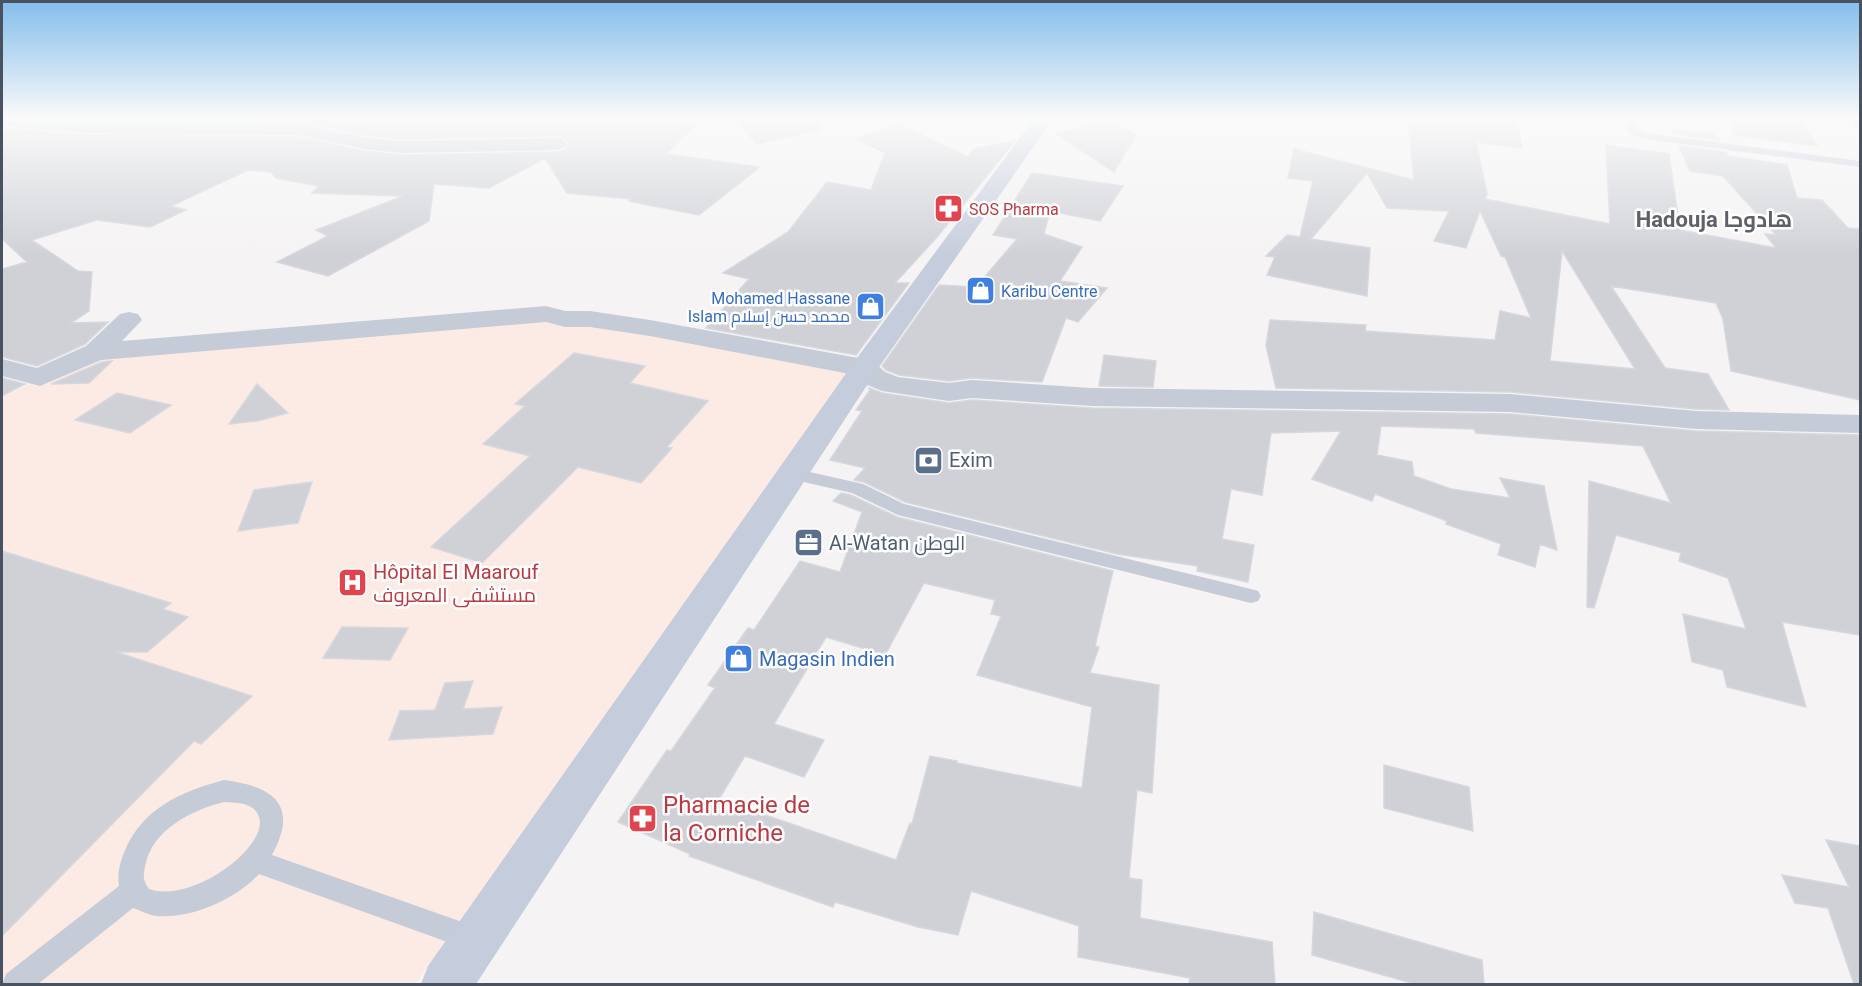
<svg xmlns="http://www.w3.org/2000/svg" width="1862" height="986" font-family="Roboto,Cairo,sans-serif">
  <rect width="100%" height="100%" fill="#f5f3f3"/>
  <path fill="#fcebe5" d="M530,319l69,7 255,41 -281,401 -158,216h-413v-587l89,-42z"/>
  <path fill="#cfd1d7" stroke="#d7d7de" stroke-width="1.5" fill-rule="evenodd" d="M192,119h271l-3,3h55l35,3 4,-6h148l-36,35 94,13 -61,48 -70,-14 3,-2 -65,-6 -22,-35 -56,30 -55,-4 -5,37 -101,55 -51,-14 51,-26 -12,-6 87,-34 -91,-3 7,-7 -43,-8 -5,-6 -23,-2 -77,36 15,4 -36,17 -53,-7 -65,20 46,31 14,1 -3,39 -18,12 37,-1 -23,22 -48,22 -35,-9v-88l25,-7 -25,-23v-111l85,7 212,2 65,14 36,4 157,-3 8,-2 4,-6 -4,-6 -8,-2 -157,3 -36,-4 -65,-14z
    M734,119h86l1,11 -64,14z
    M1408,119h91l18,3 5,26 -46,-6 11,52 -2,5 125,25 -4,-79 63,9 11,76 96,18 -11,-14 11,1 -53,-59 -33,-5 -11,-25 47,6 2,4 59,9 10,33 25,2 26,28 12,1v171l-129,-29 -8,-52 -7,-16 -105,-17 54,82 43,6 21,36 -33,-1 -185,-17 -235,-4 -10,-42 4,-26 96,5 -1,6 130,9 5,-29 31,7 -26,-61 -4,-1 -21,-45 -14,37 -32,-7 15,-30 -62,-3 -20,-35 -56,66 59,9 -3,48 -100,-21 8,-18 -9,-1 21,-21 13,2 13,-56 -25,-3 6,-29 120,31zM1562,251l73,118 -85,-8z
    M1734,119h66l18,27 -85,-11z
    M1112,121l24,14 -22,37 -59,-39z
    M899,124l69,33 6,-8 41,-8 -77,95 -43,47h14l-53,72 -150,-27 43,-49 -26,-6 65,-41 39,-50 44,8 14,-37 -29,-15z
    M1671,129l45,5 3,6 -46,-6z
    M1032,173l91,13 -23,35 -50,-10 -6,23 38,13 -22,34 47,7 -29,34 -12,-4 -24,64 -70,-4 -23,3 -50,-6 -13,-5 -4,-4 57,-81 37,2 41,-48 -24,-4z
    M574,353l71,13 -15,17 78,18 -41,46 5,1 -31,35 -63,-16 -96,96 -51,-16 99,-91 -47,-12 42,-38 -10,-2z
    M1104,355l52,6 -3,26 -54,-1z
    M112,361l-23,22 -38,1 51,-22z
    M2,378l23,6 -23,12z
    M257,384l31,29 -31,8 -28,3z
    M869,388l13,5 67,10 23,-3 119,8 420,6 185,17 164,4v200l-78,-13 24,85 -79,-20 -4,-17 -31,-8 -9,-48 63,15 -18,-51 -49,-17 2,-8 -65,-18 -22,73 -7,-1 2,-126 82,22 -28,-57 -167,-13 -2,-4 -93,-3 -4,29 35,7 2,14 37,13 59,9 -10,-20 44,8 13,64 -17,-6 -5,23 -37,-12 3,-11 -55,-20 1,-3 -72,-27 -3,7 -60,-22 29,-48 -70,2 -9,62 -31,-6 -9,50 32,6 -6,37 -51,-11 1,-5 -81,-12 -212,-52 -41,-20 -10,-2 11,-12 -35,-8 32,-49 -6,-1 14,-20z
    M117,393l54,12 -41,28 -55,-13z
    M312,482l-14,41 -60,8 16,-41z
    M841,493l10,2 46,22 216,54 -18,75 4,1 -9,26 69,12 -7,108 -15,-3 -8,88 13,2 -2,38 132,24 3,42h-86l1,-6 -112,-21 1,-31 -108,-35 -13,44 -40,-8 -83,-25 -2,5 -144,-51 1,-2 -72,-32 49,-72 4,1 44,-63 -7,-3 40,-57 6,2 46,-69 40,11 22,-60 -29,-11zM924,583l71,17 -4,14 10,2 -24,59 115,32 -10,81 -125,-25v-2l-27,-5 -18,68 -2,-1 -14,37 -177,-61 26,-43 59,21 20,-37 -50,-16 52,-87 59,18z
    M2,551l169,52 -8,6 25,8 -41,35h-31l136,44 -51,48 -7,-3 -192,195z
    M342,627l66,1 -18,32 -67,-2z
    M473,681l-10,28 39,-2 -9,27 -104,6 11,-29 35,-1 10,-27z
    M1384,765l85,22 4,44 -89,-23z
    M1826,840l34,6v138h-6l-26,-76 -33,-5 -13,-28 67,12z
    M1314,912l168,48 2,24h-69l-103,-29z"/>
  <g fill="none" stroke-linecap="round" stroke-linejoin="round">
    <path fill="#c6ccd7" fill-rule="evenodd" d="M1626,119h10l1,10 9,4 214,28v6l-216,-28 -16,-6z
      M792,468l71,16 41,20 347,85 7,2 3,5 -3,5 -7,2 -353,-88 -46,-22 -66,-15 -3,-4 3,-4z
      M224,780c48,6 76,24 48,75l213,75 4,9 -4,9 -10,4 -216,-78c-24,26 -67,45 -103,42 -8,-1 -16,-6 -23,-8l-95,76h-36l4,-10 113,-88c-2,-13 1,-23 6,-36 18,-42 57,-59 99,-70zM224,802c9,1 19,0 27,5 38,25 -55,99 -102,82 -6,-8 -6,-13 -4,-22 6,-37 47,-57 79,-65z"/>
    <path fill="#c6ccd7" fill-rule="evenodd" d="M2,119l297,4 65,14 36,4 157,-3 7,2 3,4 -3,4 -7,2 -157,3 -36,-4 -65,-14 -212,-2 -85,-7z
      M546,306l19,5h25l60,9 214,39 10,3 11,10 13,5 51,6 23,-3 119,8 420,6 185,17 164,4v18l-164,-4 -185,-17 -420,-6 -119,-8 -23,3 -67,-10 -17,-7 -10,-9 -205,-39 -60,-9h-25l-19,-5 -445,38 -61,26 -38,-10v-17l35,9 49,-22 34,-32 9,-2 9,2 4,6 -20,21z"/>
    <path fill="#c5ccdb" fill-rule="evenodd" d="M1034,119h19l-176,251 -401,614h-55l7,-18 426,-604z"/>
    <path fill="#b2bcd1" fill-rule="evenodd" d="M1849,119h11v11l-7,-2z"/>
  </g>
  <linearGradient id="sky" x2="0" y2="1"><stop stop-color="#84bdeb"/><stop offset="0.46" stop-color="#fafafa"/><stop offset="1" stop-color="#fafafa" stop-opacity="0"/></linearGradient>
  <rect width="1862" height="257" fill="url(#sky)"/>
  <defs>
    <symbol id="pharmacy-square" viewBox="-11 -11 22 22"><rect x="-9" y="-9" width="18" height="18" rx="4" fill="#e0444e" stroke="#fff"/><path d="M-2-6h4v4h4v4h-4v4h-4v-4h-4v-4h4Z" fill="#fff"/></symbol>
    <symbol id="shop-square" viewBox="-11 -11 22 22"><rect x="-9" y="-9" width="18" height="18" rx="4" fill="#3f7fe0" stroke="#fff"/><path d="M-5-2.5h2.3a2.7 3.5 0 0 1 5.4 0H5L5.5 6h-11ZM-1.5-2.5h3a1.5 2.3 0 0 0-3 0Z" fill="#fff"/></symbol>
    <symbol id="bank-square" viewBox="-11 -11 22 22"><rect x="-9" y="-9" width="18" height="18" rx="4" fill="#5c6f8a" stroke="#fff"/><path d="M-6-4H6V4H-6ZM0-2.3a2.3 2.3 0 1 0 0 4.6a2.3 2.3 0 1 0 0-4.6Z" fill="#fff"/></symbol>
    <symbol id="office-square" viewBox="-11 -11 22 22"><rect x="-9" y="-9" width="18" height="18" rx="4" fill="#5c6f8a" stroke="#fff"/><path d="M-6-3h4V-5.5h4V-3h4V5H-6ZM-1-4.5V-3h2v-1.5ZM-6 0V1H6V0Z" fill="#fff"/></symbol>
    <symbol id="hospital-square" viewBox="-11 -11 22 22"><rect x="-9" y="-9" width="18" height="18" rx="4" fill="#e0444e" stroke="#fff"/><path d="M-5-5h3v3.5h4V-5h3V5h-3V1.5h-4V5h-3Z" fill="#fff"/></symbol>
  </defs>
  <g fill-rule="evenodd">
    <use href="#pharmacy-square" x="932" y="192" width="33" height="33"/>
    <use href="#shop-square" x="964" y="274" width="33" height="33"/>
    <use href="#shop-square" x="854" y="290" width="33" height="33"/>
    <use href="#bank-square" x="912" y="444" width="33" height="33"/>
    <use href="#office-square" x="792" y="526" width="33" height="33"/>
    <use href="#hospital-square" x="336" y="566" width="33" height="33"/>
    <use href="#shop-square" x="722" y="642" width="33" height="33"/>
    <use href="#pharmacy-square" x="626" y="802" width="33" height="33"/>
  </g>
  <g text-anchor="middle" stroke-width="5" stroke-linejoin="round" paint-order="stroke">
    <g font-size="16" fill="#be3a42" stroke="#fff" text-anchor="start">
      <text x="969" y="215">SOS Pharma</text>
    </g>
    <g font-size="16" fill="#366cbe" stroke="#fff" text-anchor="start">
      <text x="1001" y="297">Karibu Centre</text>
      <text x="850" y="304" text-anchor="end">Mohamed Hassane<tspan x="850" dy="18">Islam محمد حسن إسلام</tspan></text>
    </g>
    <g font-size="20" fill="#4e5e75" stroke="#fff" text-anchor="start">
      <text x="949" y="467">Exim</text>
      <text x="829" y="550">Al-Watan الوطن</text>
    </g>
    <g font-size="20" fill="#be3a42" stroke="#fff" text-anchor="start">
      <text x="373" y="579">Hôpital El Maarouf<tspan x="373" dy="23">مستشفى المعروف</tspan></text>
    </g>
    <g font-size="20" fill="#366cbe" stroke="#fff" text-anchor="start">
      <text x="759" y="666">Magasin Indien</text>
    </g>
    <g font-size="22" font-weight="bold" fill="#5f6168" stroke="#fff">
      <text x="1714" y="227">Hadouja هادوجا</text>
    </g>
    <g font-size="24" fill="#be3a42" stroke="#fff" text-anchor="start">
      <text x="663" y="813">Pharmacie de<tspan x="663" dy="28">la Corniche</tspan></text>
    </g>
  </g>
  <rect width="1862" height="986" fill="none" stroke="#495261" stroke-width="6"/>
</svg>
